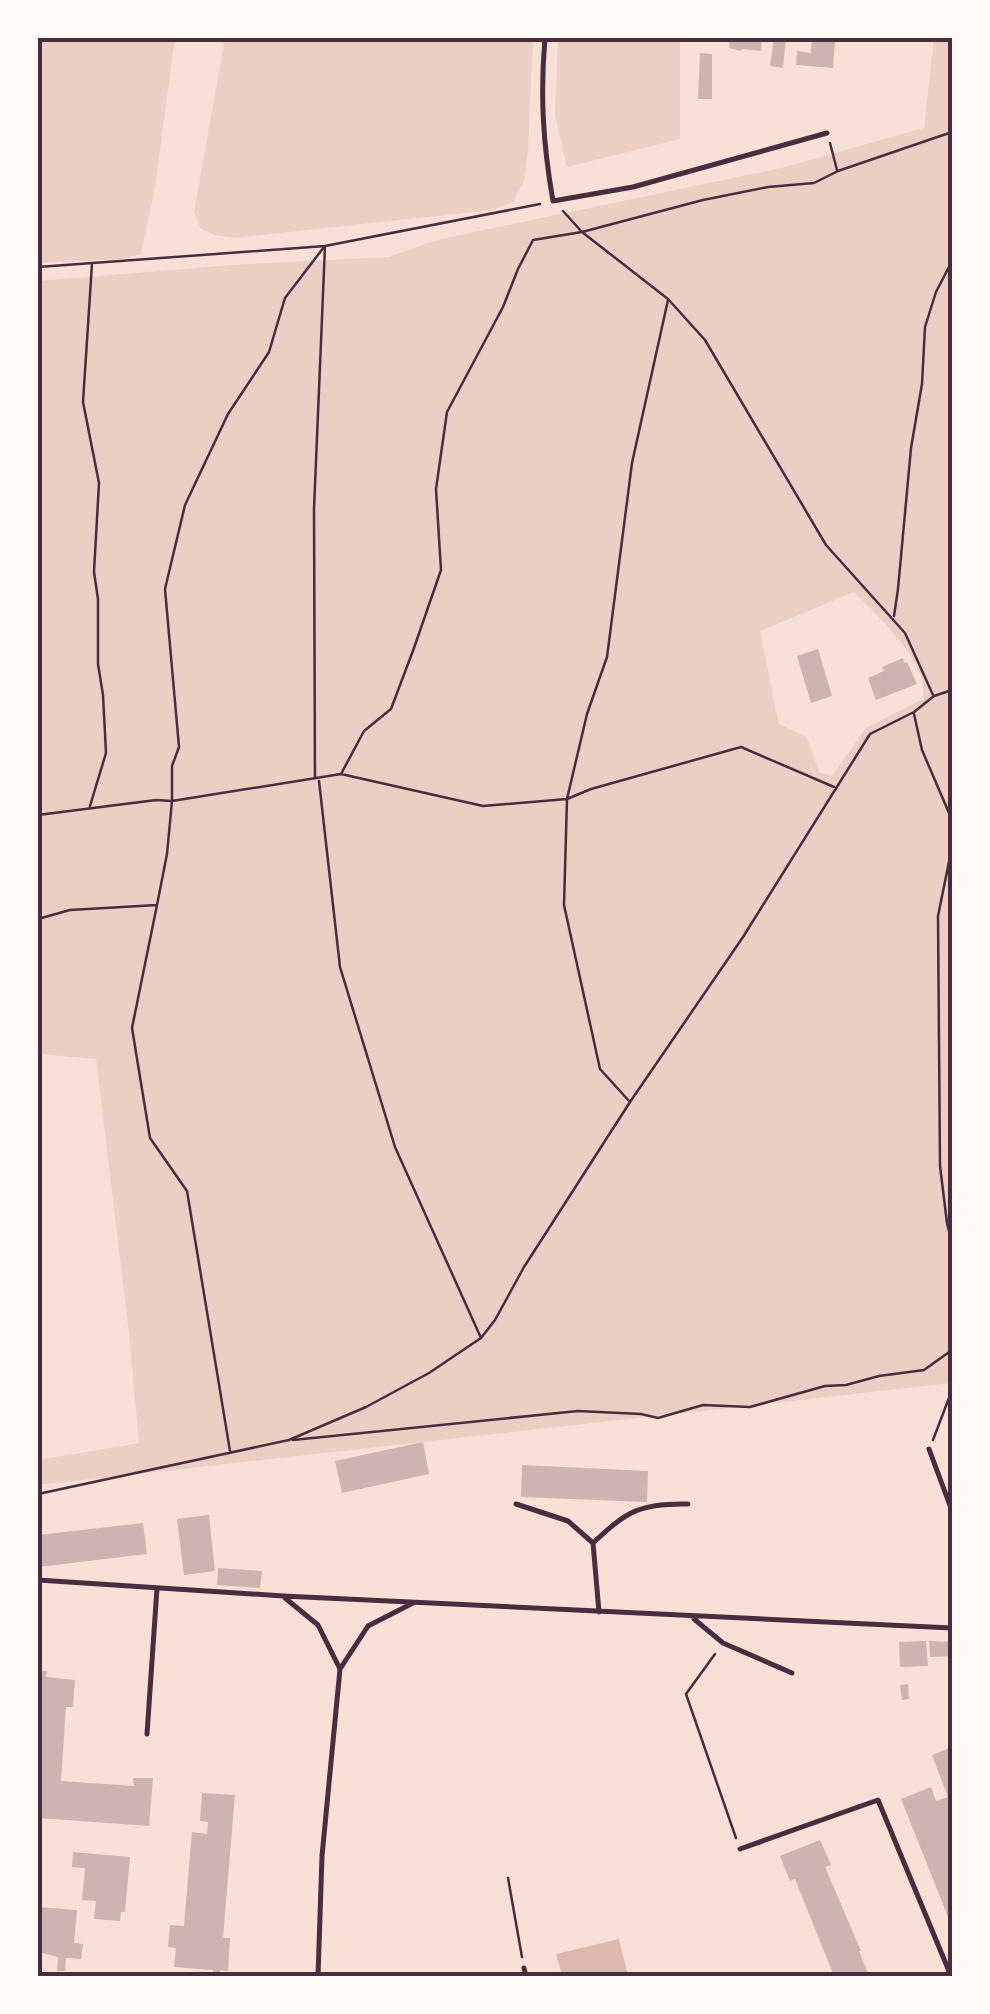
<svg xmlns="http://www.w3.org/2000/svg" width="990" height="2014" font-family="Arial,sans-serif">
  <rect width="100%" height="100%" fill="#f7e1d7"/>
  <path fill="#ebcfc5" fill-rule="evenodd" d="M38,38h137l-20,149 -14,67 -19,5 -84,4z
    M225,38h308l-5,113 -4,30 -11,21 -21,8 -258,28 -19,-3 -14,-6 -7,-17z
    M558,38h122v101l-113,28 -12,-52z
    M934,38h18v1345l-914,102v-25l101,-17 -11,-118 -32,-266 -58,-5v-773l193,-16 158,-8 42,-15 29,-7 321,-67 143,-40zM854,592c24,25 75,69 69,107l-57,29 -34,48 -13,-4 -12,-35 -28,-13 -19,-93z"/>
  <path fill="#dcb8b0" d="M619,1939l9,37h-66l-6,-22z"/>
  <path fill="#ccb4b1" d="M730,38h32l-1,13 -19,-2 -1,2 -12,-3z
    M774,38h12l-3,30 -13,-2z
    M816,38h11v4h8l-2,26 -37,-3 1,-14 14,2 1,-13 4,1z
    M700,53l12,1v45h-14z
    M818,649l14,47 -21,7 -14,-47z
    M903,658l1,5 3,-1 10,22 -41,16 -8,-22 16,-7 -2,-4z
    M423,1442l6,32 -87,19 -7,-32z
    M522,1465l126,6 -1,31 -126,-5z
    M209,1515l6,56 -31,4 -7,-56z
    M143,1523l4,31 -109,13v-32z
    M218,1568l44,3 -2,17 -43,-3z
    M926,1641l2,25 -28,1 -1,-25z
    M929,1641l23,1v14l-22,1z
    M38,1670l9,1 -1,6 29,3 -2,27h-7l-5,74 73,5 -1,-8h20l-4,48 -111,-8z
    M908,1684l1,15 -7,1 -2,-15z
    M952,1747v180l-51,-128 30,-12 5,14 12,-4 -16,-42z
    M202,1793l33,2 -12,143h7l-2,33 -8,-1v6l-7,-1v-5l-39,-3 2,-19 -8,-1 2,-22 14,1 8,-94 15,2 1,-12 -8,-1z
    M820,1840l11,25 -6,2 36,84h-2l10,25h-35l-39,-97 -5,2 -10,-25z
    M73,1852l57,5 -5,55h-4l-1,9 -26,-2 2,-18 -14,-1 3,-32 -13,-1z
    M38,1907l39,3 -3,33 9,1 -2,15 -15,-1 -1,13h-8l1,-14 -20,-5z"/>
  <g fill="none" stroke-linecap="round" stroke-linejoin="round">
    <path stroke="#4a2c40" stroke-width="2.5" d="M830,143l7,27
      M563,211l19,21 86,67 37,41 121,205 79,88 28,62
      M38,267l287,-21 215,-42
      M894,616l4,-27 13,-141 11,-64 3,-57 11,-35 16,-31
      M914,714l8,36 30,70
      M341,774l23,-43 27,-22 23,-61 27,-78 -5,-81 11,-77 56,-105 15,-38 15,-29 49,-8 121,-32 65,-13 46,-4 24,-12 114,-39
      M315,777l-1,-268 11,-263
      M319,781l21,186 55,180 86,191
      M90,806l16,-53 -3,-58 -5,-31v-65l-4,-27 5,-89 -16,-81 9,-138
      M38,815l118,-15 16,1v-35l7,-19 -14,-158 20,-84 43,-91 41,-62 16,-54 39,-51
      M952,847l-14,69 2,250 7,57 5,21
      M157,905l10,-51 5,-53 169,-27 142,32 84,-7 20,-85 20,-57 25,-194 36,-163
      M38,919l32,-9 87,-5 -25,123 18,110 37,53 43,260
      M630,1102l-30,-33 -36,-164 3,-106 24,-10 150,-42 93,40
      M293,1440l285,-29 63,3 17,4 45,-13 47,2 75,-21 21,-1 33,-9 45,-6 28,-20
      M933,1440l19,-50
      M38,1494l251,-54 77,-33 63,-34 52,-35 14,-18 29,-53 106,-165 113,-165 127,-203 44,-22 20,-16 18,-6
      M715,1654l-29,40 50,144
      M508,1878l14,79"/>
    <path stroke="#4a2c40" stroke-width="5" d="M545,38c-5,57 -2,106 8,163l80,-14 194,-54
      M929,1449l23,62
      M516,1504l52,17 25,22
      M38,1580l245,16 669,32
      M285,1598l33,27 22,44 -18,187 -4,120
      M599,1612l-6,-69c34,-32 47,-40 95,-39
      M694,1619l29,24 69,30
      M340,1669l28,-43 45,-23
      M147,1734l10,-146
      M740,1849l138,-49 73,176
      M524,1968l2,8"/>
  </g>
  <rect width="990" height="2014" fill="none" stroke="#fffaf5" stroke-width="80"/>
  <rect x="40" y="40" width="910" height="1934" fill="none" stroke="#4a2c40" stroke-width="4"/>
</svg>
